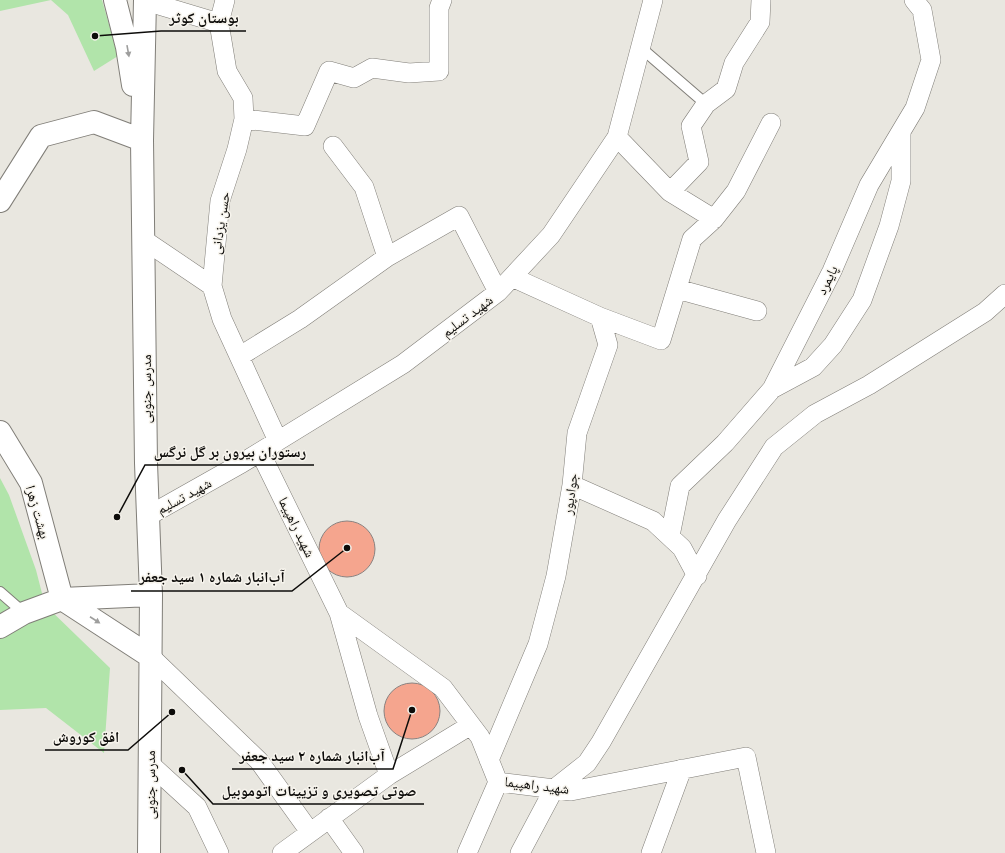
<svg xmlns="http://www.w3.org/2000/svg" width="1005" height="853" font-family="Raleway,'Noto Naskh Arabic',sans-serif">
  <rect width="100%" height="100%" fill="#e9e7e0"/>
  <path fill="#b1e4aa" d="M0,0h102l16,56 -24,15 -26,-56 -17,-15 -51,11z
    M0,478l9,17 27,75 9,35 65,63 -6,85 -58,-45 -46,2z"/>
  <path fill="#f5a58e" stroke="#8a8280" d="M319 549a28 28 0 1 1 56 0a28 28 0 1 1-56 0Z
    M384 711a28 28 0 1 1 56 0a28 28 0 1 1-56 0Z"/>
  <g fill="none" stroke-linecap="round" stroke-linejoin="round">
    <defs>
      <path id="lane" d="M640,47l66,57
        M0,592l24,21"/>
      <path id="street" d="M225,0l-6,23 8,48 16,27 1,21 -7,30 -17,52 -8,85 10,33 56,122
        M145,1l74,22
        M244,119l61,7 24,-55 25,7 18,-10 37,5 30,-2v-63l3,-8
        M617,137l53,55 44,27
        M333,146l31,41 23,70
        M670,192l29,-30 -8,-36 15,-22 20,-15 8,-26 26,-41 1,-22
        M144,240l68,46
        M677,289l80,22
        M600,317l61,23 31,-101 22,-20 22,-28 35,-68
        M240,356l60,-37 87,-62 72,-41 39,76
        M772,389l41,-22 20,-22 29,-45 27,-74 12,-45v-49
        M260,452l79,161 104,75 37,49 18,45 73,9 175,-34 20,96
        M572,485l81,36 29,27 15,28
        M148,516l94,-53 161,-99 95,-72 53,-57 66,-98 36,-137
        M670,536l10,-50 45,-43 47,-54 60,-118 37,-86 46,-77 16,-48 -9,-50 -8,-10
        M339,613l29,103 21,59
        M151,657l108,104 51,71
        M489,760l49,-116 18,-68 16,-91 5,-52 31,-88 -8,-28 -88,-40
        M150,764l47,43 22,46
        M329,818l25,35
        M282,853l107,-78 82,-50
        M467,853l31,-71
        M520,853l34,-64 33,-26 14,-21 126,-222 47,-73 41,-33 54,-29 116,-73 20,-18
        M651,853l31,-84"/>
      <path id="secondary" d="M115,0l12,47 6,38
        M145,0l-3,140 4,323 5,132 -2,258
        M0,201l41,-65 53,-14 48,18
        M0,432l31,51 31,116 89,58
        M0,627l24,-14 38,-14 89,-4"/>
    </defs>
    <use href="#lane" stroke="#807e78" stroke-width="12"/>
    <use href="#street" stroke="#807e78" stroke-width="20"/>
    <use href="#secondary" stroke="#807e78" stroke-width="24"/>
    <use href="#lane" stroke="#fff" stroke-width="10"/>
    <use href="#street" stroke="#fff" stroke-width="19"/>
    <use href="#secondary" stroke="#fff" stroke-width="22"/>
  </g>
  <defs><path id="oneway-solid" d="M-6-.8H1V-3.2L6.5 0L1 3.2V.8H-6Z"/></defs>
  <g fill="#9e9e9d">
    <use href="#oneway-solid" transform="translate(128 51) rotate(80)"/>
    <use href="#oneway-solid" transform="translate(95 620) rotate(33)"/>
  </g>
  <g text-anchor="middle" stroke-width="3" stroke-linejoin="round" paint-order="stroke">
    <g font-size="14" fill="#0d0c0a" stroke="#f7f4ed">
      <text transform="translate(220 223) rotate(-81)" y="5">حسن یزدانی</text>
      <text transform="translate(827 280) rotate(-64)" y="5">پایمرد</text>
      <text transform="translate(467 316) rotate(-37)" y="5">شهید تسلیم</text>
      <text transform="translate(146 389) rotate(-90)" y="5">مدرس جنوبی</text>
      <text transform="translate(570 494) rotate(-82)" y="5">جوادپور</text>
      <text transform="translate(184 496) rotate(-29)" y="5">شهید تسلیم</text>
      <text transform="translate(38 512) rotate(74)" y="5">بهشت زهرا</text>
      <text transform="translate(297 527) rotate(64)" y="5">شهید راهپیما</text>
      <text transform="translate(150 785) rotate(-90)" y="5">مدرس جنوبی</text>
      <text transform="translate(537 785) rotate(7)" y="5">شهید راهپیما</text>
    </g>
  </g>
  <path fill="none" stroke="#0d0c0a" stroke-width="1.5" d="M95 36L161 31H246M117 517L145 465H314M347 548L292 591H131M172 712L128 750H45M412 710L393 769H232M182 770L213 804H424"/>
  <g fill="#0d0c0a" stroke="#f7f4ed" stroke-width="1.5">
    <circle cx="95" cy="36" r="4"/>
    <circle cx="117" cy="517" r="4"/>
    <circle cx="347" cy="548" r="4"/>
    <circle cx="172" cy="712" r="4"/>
    <circle cx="412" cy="710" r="4"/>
    <circle cx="182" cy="770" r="4"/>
  </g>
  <g font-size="15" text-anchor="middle" font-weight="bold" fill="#0d0c0a" stroke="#f7f4ed" stroke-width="3" stroke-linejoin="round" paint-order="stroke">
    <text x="204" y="23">بوستان کوثر</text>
    <text x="230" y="457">رستوران بیرون بر گل نرگس</text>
    <text x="212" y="582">آب‌انبار شماره ۱ سید جعفر</text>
    <text x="86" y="742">افق کوروش</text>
    <text x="312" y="761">آب‌انبار شماره ۲ سید جعفر</text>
    <text x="319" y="796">صوتی تصویری و تزیینات اتوموبیل</text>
  </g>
</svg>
